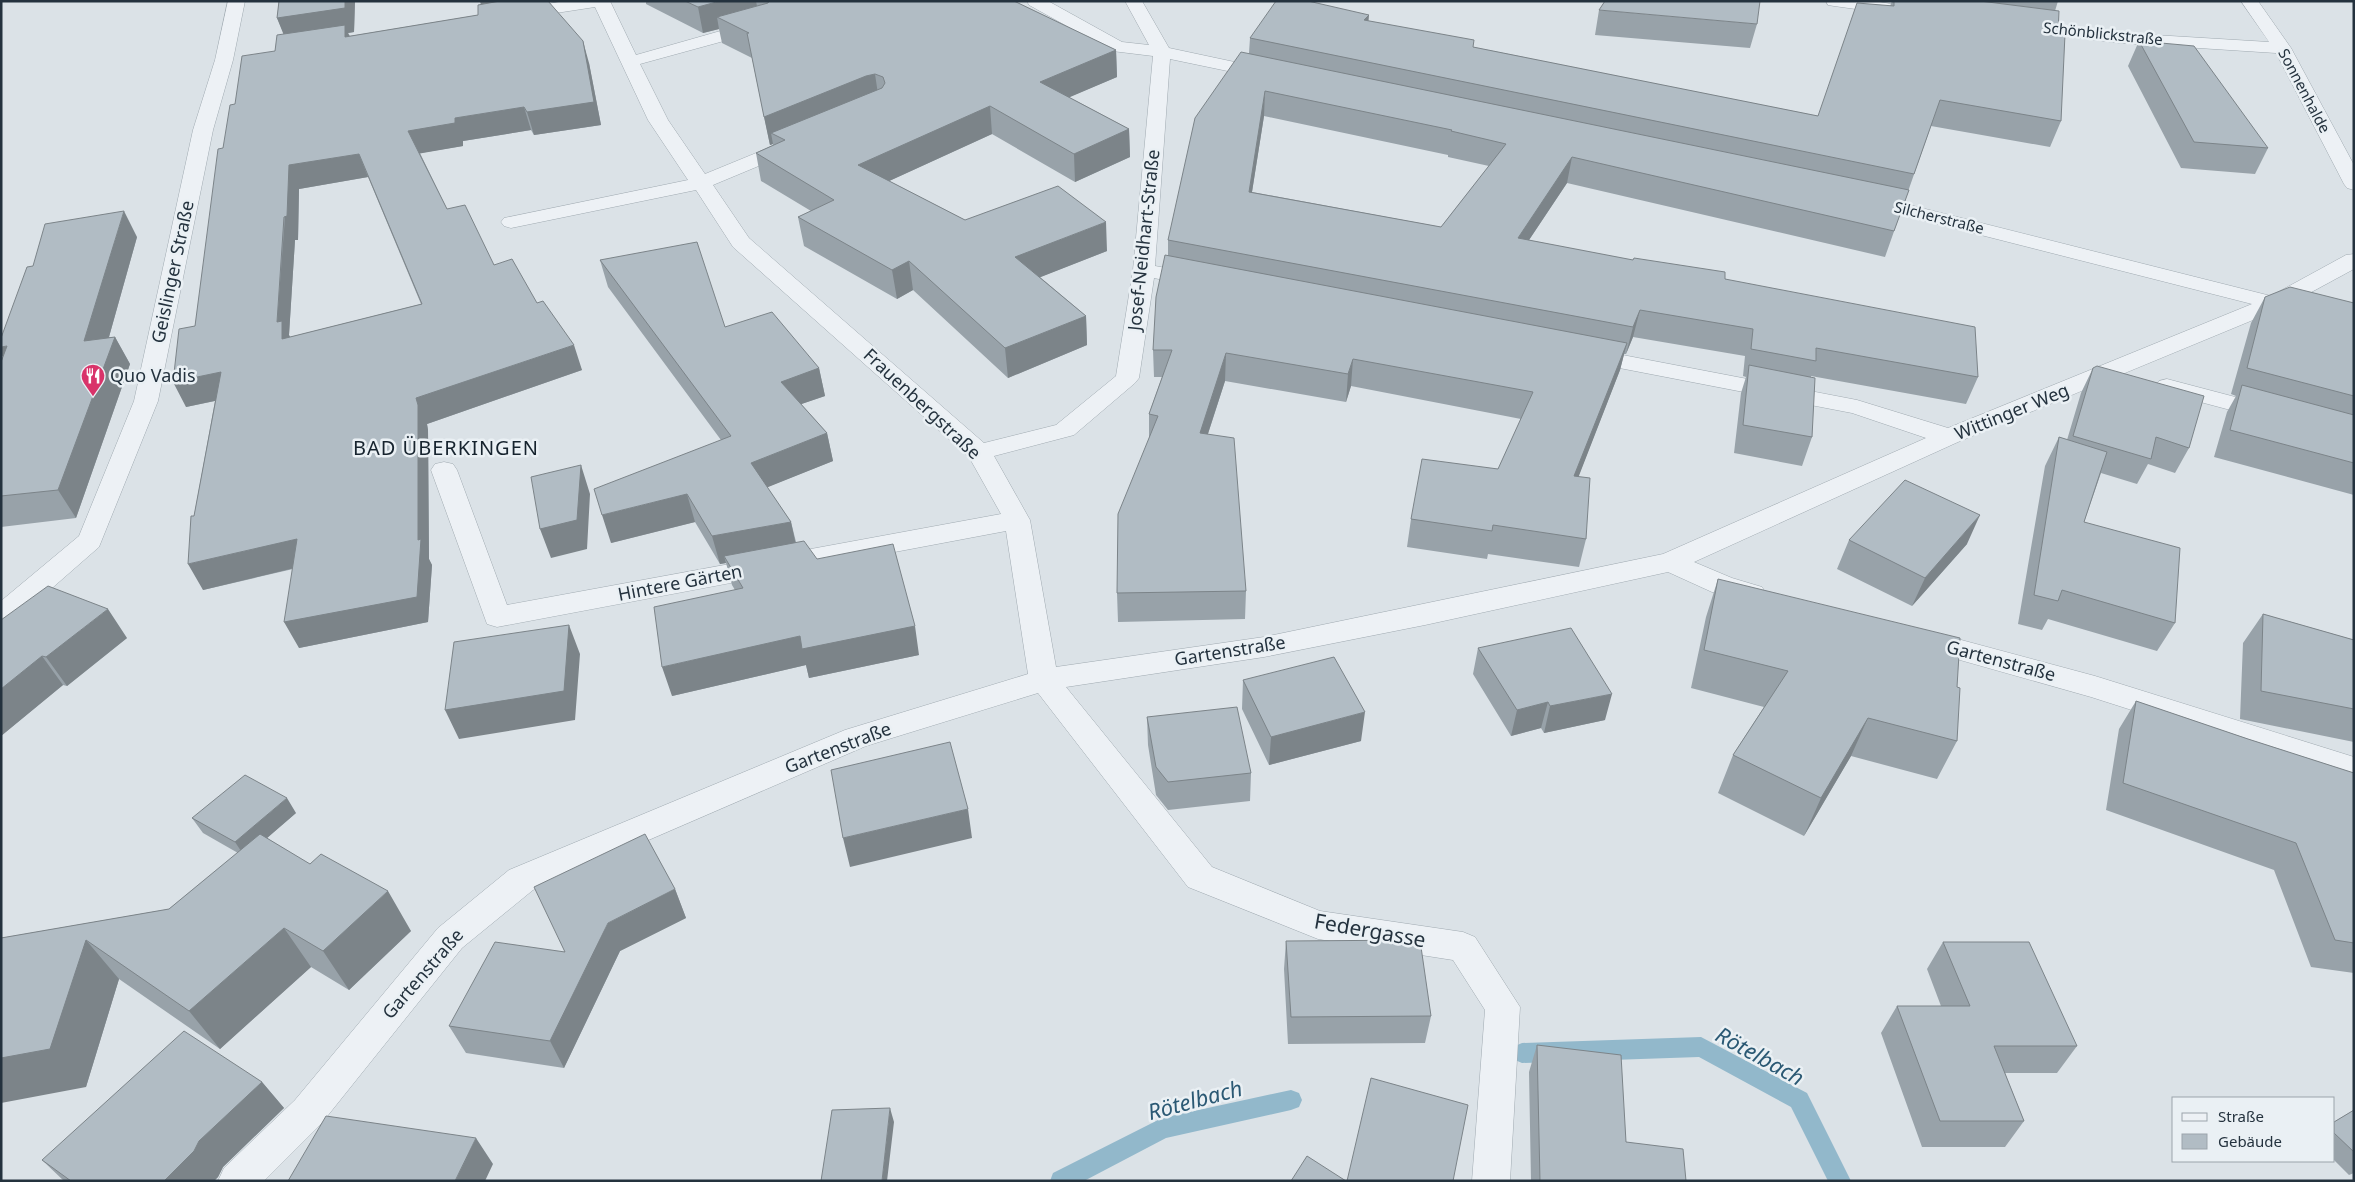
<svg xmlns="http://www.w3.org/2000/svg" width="2355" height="1182" font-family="'Noto Sans',sans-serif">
  <rect width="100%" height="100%" fill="#dbe2e7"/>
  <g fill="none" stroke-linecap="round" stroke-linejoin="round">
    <path fill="#92b8cb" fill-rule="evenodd" d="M1701,1037l106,56 44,88h-23l-37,-74 -92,-50 -177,6 -7,-3 -4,-7 4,-7 7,-3z
      M1291,1090l8,3 3,7 -3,7 -8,3 -125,28 -82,43h-34l3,-8 109,-55z"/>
    <defs>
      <path id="minor" d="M228,1h17l-12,59 -20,70 -55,271 -59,146 -88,77 -10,3v-26l78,-65 55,-135 59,-271 22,-70z
        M565,1h45l26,54 116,-33h12l3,4 -3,4 -124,34 28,56 37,54 78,-32 7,-2 7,2 3,4 -3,4 -84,35 36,53 235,205 72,-18 60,-49 17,-106 20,-214 -41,-5 -83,-46 -2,-4h21l74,41 27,3 -24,-44h17l27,47 103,22 3,4 -3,4 -6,1 -96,-20 -15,207 50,9 3,5 -3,5 -8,2 -43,-9 -15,100 -4,5 -61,52 -80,21 36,64 26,147 208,-30 399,-83 263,-116 -74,-25 -274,-53 -4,-5 4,-5 8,-2 271,52 91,28 304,-124 -393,-100 -3,-4 3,-4 7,-2 405,102 75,-41 8,-1v15l-72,39 -324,134 -264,120 38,16 30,9 4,7 -4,7 -10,3 -40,-12 -44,-20 -243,53 -161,32 -198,30 146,180 108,44 143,21 12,5 45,70 -10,174h-38l13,-171 -32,-50 -135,-21 -130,-52 -150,-194 -172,53 -333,144 -71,58 -141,176 -57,57h-46l6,-13 71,-68 143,-172 71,-58 336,-140 183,-56 -22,-143 -509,96 -10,-3 -56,-154 4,-6 9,-2 9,2 4,6 50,135 494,-91 -32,-57 -236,-210 -37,-57 -185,38 -7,-2 -3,-4 3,-4 184,-38 -40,-60 -53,-113 -78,12 -6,-1 -3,-4 3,-4z
        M1826,1h47l25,4 3,4 -3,4 -6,1 -58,-8 -6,-1z
        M2241,1h17l33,47 63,117v25l-7,-2 -3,-4 -68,-131 -155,-10 -99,-12 -6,-1 -3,-4 3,-4 6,-1 99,12 148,9z
        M2167,379l110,29 3,5 -3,5 -9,2 -109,-29 -4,-5 4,-5z
        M1924,630l171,46 259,81v24l-263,-84 -177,-50 -4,-7 4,-7z"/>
    </defs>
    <use href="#minor" stroke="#a0aab1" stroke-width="1"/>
    <use href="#minor" fill="#edf1f5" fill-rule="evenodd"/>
  </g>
  <path fill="#98a2a9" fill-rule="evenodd" d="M279,1h76l-1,31 -6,1 2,3 128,-21 3,-11 -1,-3 109,62 12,62 -67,10 -3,-5 -68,11v5l-43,7 27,56 47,56 43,38 45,67 -155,54 1,6 1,129 3,6 -4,57 -129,26 -6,-79 -90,21 -9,-74 21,-115 -29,6 9,-81 28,-178 12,-44 40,-53 9,-17 -7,-16zM368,177l53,127 -131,33 -1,-2 6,-95h3l1,-51z
    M646,1h368l102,49 1,27 -48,20 60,32 1,28 -55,25 -83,-48 -103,47 76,39 142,31 -67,26 46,39 1,29 -79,33 -95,-88 -16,9 -93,-53 -6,-29 13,-6 -50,-30 -5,-28 17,-8v-1l-3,1 -18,-87 -30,-15 -3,-14 -16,4 -57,-29z
    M1892,1h166l-3,10 3,22 3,88 -11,26 -119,-21 -46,131 -318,-74 -38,57 196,39 253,98 -12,27 -155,-28 1,61 -10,29 -68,-13 7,-60 5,-16 -3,-1 2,-20 -112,-19 -7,17h-2l-4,16 -42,107 8,62 -7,28 -91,-13 -1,5 -80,-12 4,-28 87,-50 23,-50 -170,-33 -5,16 -121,-21 -17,53 38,157 -1,28 -127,3 -1,-29 32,-155v-24l13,-37h-8l-1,-27 15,-94v-16l81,-187 1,-15 118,-17 105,26 345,69 72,-110zM1264,116l184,39v2l41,9 -48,61 -189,-35z
    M1599,10l158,14 -7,24 -155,-13z
    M2139,41l129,107 -13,26 -74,-6 -53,-102z
    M137,237l-28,100h6l15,27 -54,154 -75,9v-165l32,-96z
    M600,260l125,67 94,41 6,28 -24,8 26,29 6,28 -66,26 24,35 5,20 21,17 102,96 -110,23 -3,-13 -134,31 63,-106 -3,-5 -6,-22 -6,1 -25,-42 -84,21 110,-103 -113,-153z
    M2265,297l89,6v192l-140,-38 13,-45 9,-16 -5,-2 20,-71z
    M2093,368l96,80 -14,25 -27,-9 -11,20 -36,-11 -17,49 91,101 -18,28 -109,-32 -6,11 -24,-6 27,-158 14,-29 8,3 14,-47z
    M1849,540l118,4 -55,62 -75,-37z
    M1718,579l239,108v54l-20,38 -86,-23 -47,80 -86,-43 15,-38 31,-48 -73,-19 15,-71z
    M2263,614l91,26v102l-114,-23 3,-76z
    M1,620l126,18 -60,48 -4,-1 -62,51z
    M1478,648l127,72 -61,13 -3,-5 -30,8 -38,-62z
    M1243,680l118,61 -92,24 -27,-56z
    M2136,701l112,38 106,34v200l-43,-6 -37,-97 -168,-60 13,-81z
    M1147,717l104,56 -1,28 -82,9 -12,-15 -8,-50z
    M296,813l-29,25 144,93 -62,59 -38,-23 -91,82 -101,-70 -33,108 -85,-149 168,-29 69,-56 -35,-20 -11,-15z
    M675,889l11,29 -66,33 -56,117 -98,-15 -17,-27 116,-74z
    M1286,941l145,75 -6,27 -137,1 -4,-75z
    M1943,942l134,104 -20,27h-52l19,48 -19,26h-83l-41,-114 16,-27h44l-14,-37z
    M1537,1045l89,97 60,39h-155l-2,-109z
    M262,1082l22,26 -61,59 -5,10 -4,4h-150l-22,-21z
    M2354,1110v63l-5,2 -15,-15v-38z"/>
  <path fill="#7c8489" d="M345,1h10l-1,31 -6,1 6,14 -67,-4 -10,-25z
    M480,1h57l-54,11z
    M720,1h36l3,16h-42l2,12 -16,4 -5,-26z
    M1369,15l-2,24 -3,-19z
    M583,41l6,22 12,62 -67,10 -7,-23z
    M1116,50l1,27 -75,32 -2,-27z
    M875,74l4,27 -108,32 2,11 -3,1 -6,-28 102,-41z
    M1265,91l-1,25 -16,101 1,-25z
    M990,106l2,28 -129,59 -5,-28z
    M524,107l7,23 -68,11v5l-46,8 -9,-23 47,-13z
    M1129,129l1,28 -55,25 -1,-28z
    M359,154l9,23 -69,12 -1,51h-3l-6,95 5,10 -12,-6 -5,-17 12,-157z
    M1572,157l-5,26 -54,81 5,-26z
    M124,211l13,26 -37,132 -16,-28z
    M1106,222l1,29 -89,35 -3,-29z
    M909,261l4,29 -16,9 -5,-29z
    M1640,310l-7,27 -7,17 7,-27z
    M1086,316l1,29 -79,33 -3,-30z
    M115,337l15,27 -54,154 -18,-28z
    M1627,343l-7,27 -52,134 6,-28z
    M574,345l8,25 -155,54 1,6 1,129 3,6 -4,57 -129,26 -15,-26 134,-82 -2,-142z
    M7,346l8,29 -14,-21v-7z
    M1226,353l-1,28 -26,80 1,-28z
    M1353,359l-2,27 -5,16 2,-28z
    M819,368l6,28 -38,13 -6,-27z
    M221,372l12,25 -47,10 -13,-25z
    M827,433l6,28 -75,30 -7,-28z
    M581,465l9,29 -3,55 -36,9 -11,-29z
    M687,494l8,28 -84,21 -9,-28z
    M1980,515l-13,29 -55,62 13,-28z
    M791,522l6,28 -73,6 2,7 -6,1 -8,-28z
    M297,539l14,25 -108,26 -15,-26z
    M108,609l19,29 -60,48 -21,-29z
    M569,625l11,29 -5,66 -116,19 -14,-29z
    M915,626l4,29 -110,23 -3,-13 -134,31 -10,-29 138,-31z
    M42,656l21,29 -62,51v-47z
    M1612,694l-7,26 -61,13 6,-27z
    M1548,702l-7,26 -30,8 6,-26z
    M1365,712l-4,29 -92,24 2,-28z
    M1868,718l-17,38 -47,80 17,-38z
    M287,798l9,15 -51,44 -10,-15z
    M968,809l4,29 -122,29 -7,-29z
    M675,889l11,29 -66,33 -56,117 -14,-27 58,-118z
    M388,891l23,40 -62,59 -26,-39z
    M284,928l27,39 -91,82 -31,-38z
    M86,940l33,39 -33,108 -85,16v-45z
    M262,1082l22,26 -61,59 -5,10 -4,4h-50l35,-40z
    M890,1108l4,14 -7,59h-5z
    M476,1138l17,26 -8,17h-30z"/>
  <path fill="#b1bcc4" stroke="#7c8489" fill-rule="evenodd" d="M279,1h66v7l-68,10z
    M500,1h48l35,40 11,61 -67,10 -3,-5 -69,11v5l-47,8 39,78 18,-4 29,60 18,-6 25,44 6,-2 31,44 -158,53 2,7v135l3,-1 -4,58 -133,25 13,-83 -109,25 3,-48h3l27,-144 -48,10 6,-53 16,-3 23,-177 5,-1 7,-43 5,-1 7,-48 33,-5 2,-16 68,-10v12l133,-22v-10zM359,154l63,150 -140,35v-18l-5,1 7,-105 3,-1 2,-51z
    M685,1h35l-22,6z
    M769,1h245l102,49 -76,32 89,47 -55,25 -84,-48 -132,59 107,55 93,-34 48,36 -91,35 71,59 -81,32 -96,-87 -17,9 -94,-53 36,-17 -78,-47 29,-13 -14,-7 111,-45 3,-5 -2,-6 -8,-3 -9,2 -102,41 -17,-84h2l-32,-16 51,-14z
    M1276,1h32l61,14 -5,5 110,20 -1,7 345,69 39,-113 37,3v-5h86l79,10 -1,22 7,1 -4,87 -121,-21 -26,74 -664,-136z
    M1605,1h155l-3,23 -158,-14z
    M2139,41l55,5 74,102 -74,-6z
    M1241,52l668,138 -15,41 -322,-74 -54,81 115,22 1,-2 91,14v7l250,48 3,50 -162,-29v13l-65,-12 2,-20 -113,-19 -7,17 -465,-87 27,-122zM1265,91l187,39 -1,1 55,13 -65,83 -192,-35z
    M124,211l-40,130 31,-4 -57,153 -57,6v-134l6,-16 -6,1v-9l26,-71 6,-1 12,-42z
    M697,242l28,85 47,-15 47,56 -38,14 46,51 -76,30 40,59 -79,14 -25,-42 -85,21 -8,-26 137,-53 -131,-176z
    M1165,255l462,88 -53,133 16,2 -4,61 -93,-14 -1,6 -81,-12 11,-60 76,10 35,-77 -180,-33 -5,15 -122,-21 -26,80 34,5 12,153 -129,2 1,-79 40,-98 -9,-2 23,-64h-19l3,-53z
    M2290,287l64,16v93l-107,-28 18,-71z
    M1749,365l66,13 -3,59 -69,-12z
    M2097,366l107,30 -15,52 -33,-11 -5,22 -78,-23 20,-68z
    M2242,385l112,30v48l-124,-33z
    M2059,437l48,15 -23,70 96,26 -5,75 -113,-33 -4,11 -24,-6z
    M581,465l-4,55 -37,9 -9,-52z
    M1905,480l75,35 -55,63 -76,-38z
    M804,541l13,18 76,-15 22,82 -113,23 -2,-13 -138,31 -8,-60 89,-19 -19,-32z
    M1718,579l242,59 -3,49 3,1 -3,53 -89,-23 -47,80 -88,-43 55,-84 -84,-21z
    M48,586l60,23 -62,48 -4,-1 -41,33v-69z
    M2263,614l91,26v69l-93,-18z
    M569,625l-5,66 -119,19 9,-68z
    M1571,628l41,66 -62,12 -2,-4 -31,8 -39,-62z
    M1334,657l31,55 -94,25 -28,-57z
    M2136,701l112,38 106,34v170l-19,-3 -39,-97 -173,-60z
    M1237,707l14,66 -83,9 -12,-15 -9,-50z
    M950,742l18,67 -125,29 -12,-68z
    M245,775l42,23 -52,44 -43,-24z
    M260,834l50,30 11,-10 67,37 -65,60 -39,-23 -95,83 -103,-71 -36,109 -49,9v-120l168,-29z
    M645,834l30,55 -67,34 -58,118 -101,-15 46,-84 70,10 -31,-65z
    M1420,940l11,76 -140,1 -5,-76z
    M1943,942h86l48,104h-83l30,75h-84l-43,-115h73z
    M184,1031l78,51 -63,59 -5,10 -30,30h-93l-29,-21z
    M1537,1045l84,10 5,87 57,7 3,32h-146z
    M1371,1078l97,27 -15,76h-106z
    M890,1108l-8,73h-61l11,-71z
    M2354,1110v42l-20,-19v-11z
    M326,1116l150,22 -21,43h-167z
    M1307,1156l39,25h-55z"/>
  <defs>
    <symbol id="restaurant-pin" viewBox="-11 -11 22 30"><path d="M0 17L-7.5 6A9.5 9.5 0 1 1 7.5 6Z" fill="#d9336a" stroke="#eaf0f4"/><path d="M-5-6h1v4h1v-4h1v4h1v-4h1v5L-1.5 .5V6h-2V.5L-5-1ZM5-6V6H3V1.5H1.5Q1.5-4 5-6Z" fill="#fff"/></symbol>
  </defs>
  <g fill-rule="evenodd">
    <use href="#restaurant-pin" x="79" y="362" width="28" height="38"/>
  </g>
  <g text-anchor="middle" stroke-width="5" stroke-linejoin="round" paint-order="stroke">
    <g font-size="15" fill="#24323e" stroke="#eaf0f4">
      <text transform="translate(2103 34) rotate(6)" y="5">Schönblickstraße</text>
      <text transform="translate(2304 91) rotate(62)" y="5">Sonnenhalde</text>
      <text transform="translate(1939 218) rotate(14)" y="5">Silcherstraße</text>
    </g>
    <g font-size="18" fill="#24323e" stroke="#eaf0f4">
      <text transform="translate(1144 240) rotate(-84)" y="6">Josef-Neidhart-Straße</text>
      <text transform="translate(173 272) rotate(-78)" y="6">Geislinger Straße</text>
      <text transform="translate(922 404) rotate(43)" y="6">Frauenbergstraße</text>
      <text transform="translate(2012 412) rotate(-22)" y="6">Wittinger Weg</text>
      <text transform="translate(680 583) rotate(-11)" y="6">Hintere Gärten</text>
      <text transform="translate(1230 651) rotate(-9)" y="6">Gartenstraße</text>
      <text transform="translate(2001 661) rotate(15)" y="6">Gartenstraße</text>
      <text transform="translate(838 748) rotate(-21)" y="6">Gartenstraße</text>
      <text transform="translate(423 974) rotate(-49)" y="6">Gartenstraße</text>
    </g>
    <g font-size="18" fill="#24323e" stroke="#eaf0f4" text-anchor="start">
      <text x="110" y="382">Quo Vadis</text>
    </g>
    <g font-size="20" letter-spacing="1" fill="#16232e" stroke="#eaf0f4">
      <text x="446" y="455">BAD ÜBERKINGEN</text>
    </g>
    <g font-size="21" fill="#24323e" stroke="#eaf0f4">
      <text transform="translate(1370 931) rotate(10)" y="7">Federgasse</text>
    </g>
    <g font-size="22" font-style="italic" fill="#2b5974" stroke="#eaf0f4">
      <text transform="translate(1760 1056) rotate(29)" y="8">Rötelbach</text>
      <text transform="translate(1195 1100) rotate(-15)" y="8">Rötelbach</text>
    </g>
  </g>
  <rect width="2355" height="1182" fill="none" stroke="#24323e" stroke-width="5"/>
  <rect x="2172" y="1097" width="162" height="65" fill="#eaf0f4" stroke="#9ba4ab"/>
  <rect x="2182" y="1113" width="25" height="8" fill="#edf1f5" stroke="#9ba4ab"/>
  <text x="2218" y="1122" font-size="15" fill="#24323e">Straße</text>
  <rect x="2182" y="1134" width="25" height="15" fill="#b1bcc4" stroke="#9ba4ab"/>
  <text x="2218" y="1147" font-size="15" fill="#24323e">Gebäude</text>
</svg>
